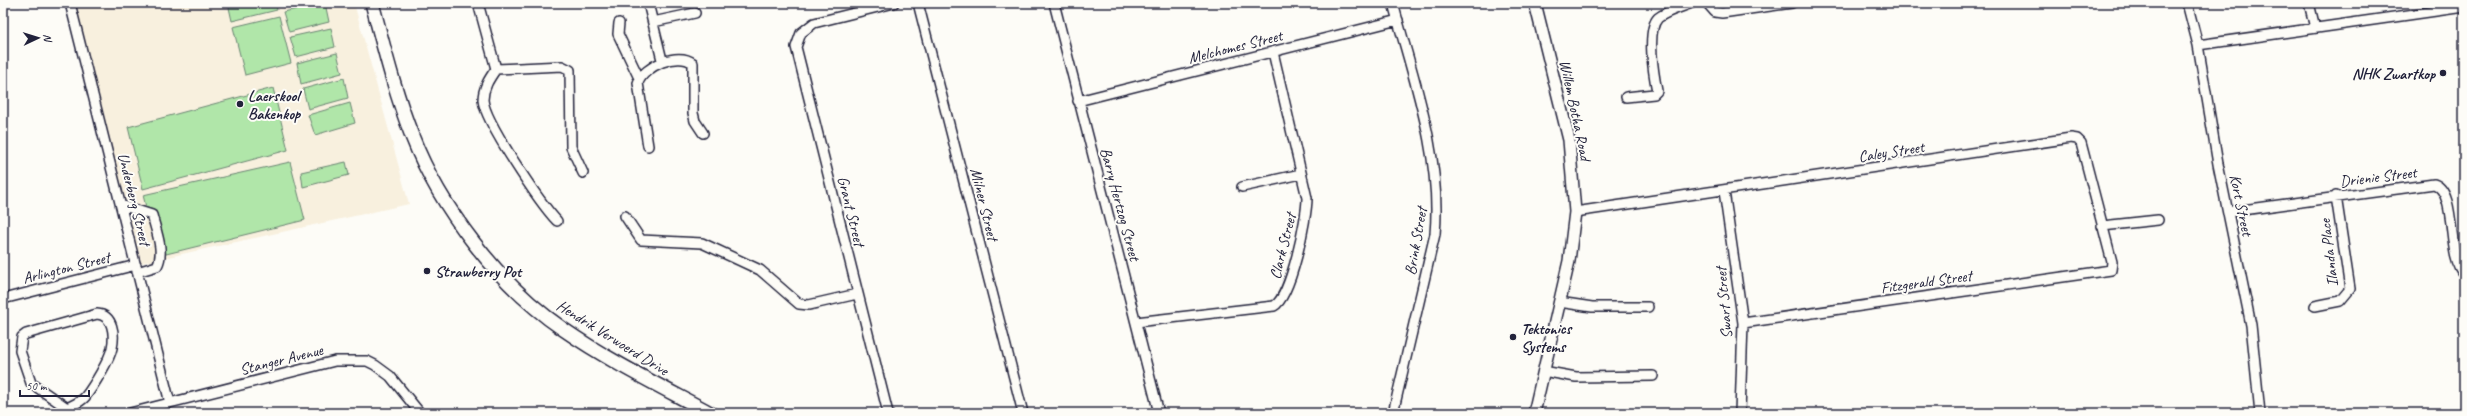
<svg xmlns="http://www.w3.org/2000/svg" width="2467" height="416" font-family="Caveat,sans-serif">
  <rect width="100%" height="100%" fill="#fdfcf7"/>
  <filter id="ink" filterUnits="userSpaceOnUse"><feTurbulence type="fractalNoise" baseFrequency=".025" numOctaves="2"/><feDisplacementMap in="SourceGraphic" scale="8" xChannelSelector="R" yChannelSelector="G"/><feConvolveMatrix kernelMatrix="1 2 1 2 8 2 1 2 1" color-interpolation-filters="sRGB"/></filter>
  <g filter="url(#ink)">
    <path fill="#f8f0de" d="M73,3h281l55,201 -268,59z"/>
    <path fill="#b0e6a9" stroke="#698472" d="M228,3h48l1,7 -45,11z
      M325,3l4,19 -40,10 -6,-20z
      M279,16l12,47 -46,12 -12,-48z
      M331,28l4,19 -39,10 -6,-20z
      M337,53l5,20 -41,11 -4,-21z
      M344,78l4,20 -40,11 -5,-20z
      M273,88l15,62 -145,39 -15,-62z
      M350,103l5,20 -40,12 -7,-20z
      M290,162l15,58 -147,36 -15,-61z
      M346,162l3,13 -46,12 -2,-15z"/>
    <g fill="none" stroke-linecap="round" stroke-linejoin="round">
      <defs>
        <path id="minor" d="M70,3l100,400
          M478,3l18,66 66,-3 8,4 1,77 12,26
          M648,3l14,57
          M918,3l105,410
          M1054,3l105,410
          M1707,3l8,9 7,1 70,-10
          M2187,3l11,42 20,119 33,161 9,88
          M2309,3l6,25
          M653,22l42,-9
          M619,23l-1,11 21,44
          M2198,45l266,-38
          M496,69c-7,10 -13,19 -13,31 2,22 57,103 74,121
          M1626,97l28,-3 3,-3c-3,-15 -11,-61 1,-73 8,-7 24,-11 34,-15
          M1078,101l320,-81
          M648,146l-10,-63c6,-17 40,-32 55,-20v50l2,8 8,12
          M1242,187l59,-13
          M1724,191l19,132 -3,90
          M121,205l31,10c4,16 13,37 5,51l-20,6
          M1575,212l496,-74 6,1 4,4 31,119 -1,8 -368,53
          M2228,212l206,-28c24,8 12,73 30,90
          M625,216l16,24 61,3 58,27 39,34 10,1 48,-11
          M2102,226l56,-6
          M3,299l133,-34
          M1559,302l33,5h56
          M2315,306l25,-5 10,-12 -14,-93
          M1136,322l138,-16c17,-9 33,-88 33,-108l-34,-146
          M1543,371l33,6 77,-1
          M67,408c6,-3 14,-6 18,-11 8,-10 25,-38 27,-49 3,-14 1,-33 -15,-34l-71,20 -4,3 -2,14 11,32 36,25 1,5
          M130,413l205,-52h32l8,4 15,11 30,37
          M888,413l-92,-366 5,-14 13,-10 80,-20
          M1393,413l42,-179c7,-78 -22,-156 -42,-231"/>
        <path id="tertiary" d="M1534,413l35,-152 6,-49 -6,-72 -34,-137"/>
        <path id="secondary" d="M372,3c12,45 23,90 40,133 28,72 87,149 151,193 46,32 97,57 147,84"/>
      </defs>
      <use href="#minor" stroke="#22223b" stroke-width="12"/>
      <use href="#tertiary" stroke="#22223b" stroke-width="14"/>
      <use href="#secondary" stroke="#22223b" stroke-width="16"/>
      <use href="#minor" stroke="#fdfcf7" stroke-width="9"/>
      <use href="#tertiary" stroke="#fdfcf7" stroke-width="11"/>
      <use href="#secondary" stroke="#fdfcf7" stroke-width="13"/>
    </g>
  </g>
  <g fill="#22223b" stroke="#fdfcf7" stroke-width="1.5">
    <circle cx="2443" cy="73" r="4"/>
    <circle cx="240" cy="104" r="4"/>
    <circle cx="427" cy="271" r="4"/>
    <circle cx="1513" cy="337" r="4"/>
  </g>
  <g text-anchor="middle" stroke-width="4" stroke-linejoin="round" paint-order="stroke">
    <g font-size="16" fill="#22223b" stroke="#fdfcf7">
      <text transform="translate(1235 46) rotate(-14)" y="6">Melchomes Street</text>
      <text transform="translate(1576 110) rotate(78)" y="6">Willem Botha Road</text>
      <text transform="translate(1891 151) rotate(-9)" y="6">Caley Street</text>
      <text transform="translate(2378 176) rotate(-7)" y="6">Drienie Street</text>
      <text transform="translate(135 199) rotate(76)" y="6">Underberg Street</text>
      <text transform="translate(985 204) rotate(76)" y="6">Milner Street</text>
      <text transform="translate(1121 204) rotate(75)" y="6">Barry Hertzog Street</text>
      <text transform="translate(2242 205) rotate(78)" y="6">Kort Street</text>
      <text transform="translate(852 211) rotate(76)" y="6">Grant Street</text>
      <text transform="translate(1415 241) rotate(-80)" y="6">Brink Street</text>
      <text transform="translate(1282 246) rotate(-76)" y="6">Clark Street</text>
      <text transform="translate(2328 253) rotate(-97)" y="6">Ilanda Place</text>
      <text transform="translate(66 267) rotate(-14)" y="6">Arlington Street</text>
      <text transform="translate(1926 281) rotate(-8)" y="6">Fitzgerald Street</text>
      <text transform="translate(1723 303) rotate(-95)" y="6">Swart Street</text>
      <text transform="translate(613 337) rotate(32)" y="6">Hendrik Verwoerd Drive</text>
      <text transform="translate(281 359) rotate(-14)" y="6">Stanger Avenue</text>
    </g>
    <g font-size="16" font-weight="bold" fill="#22223b" stroke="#fdfcf7" text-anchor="start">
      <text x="2435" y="79" text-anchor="end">NHK Zwartkop</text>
      <text x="248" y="101">Laerskool<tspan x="248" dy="18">Bakenkop</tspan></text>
      <text x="435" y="277">Strawberry Pot</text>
      <text x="1521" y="334">Tektonics<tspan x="1521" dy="18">Systems</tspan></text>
    </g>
  </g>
  <rect width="2467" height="416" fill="none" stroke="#fdfcf7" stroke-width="16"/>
  <rect x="8" y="8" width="2451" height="400" fill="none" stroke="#22223b" stroke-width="1.5" filter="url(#ink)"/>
  <g transform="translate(38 38) rotate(86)" stroke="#fdfcf7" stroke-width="3" paint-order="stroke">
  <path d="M0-3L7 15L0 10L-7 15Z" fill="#22223b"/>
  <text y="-6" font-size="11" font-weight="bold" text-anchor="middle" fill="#22223b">N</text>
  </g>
  <path d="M20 390v6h69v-6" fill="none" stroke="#22223b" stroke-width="2"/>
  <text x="26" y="390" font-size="12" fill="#22223b" stroke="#fdfcf7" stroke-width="3" paint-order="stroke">50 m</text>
</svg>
